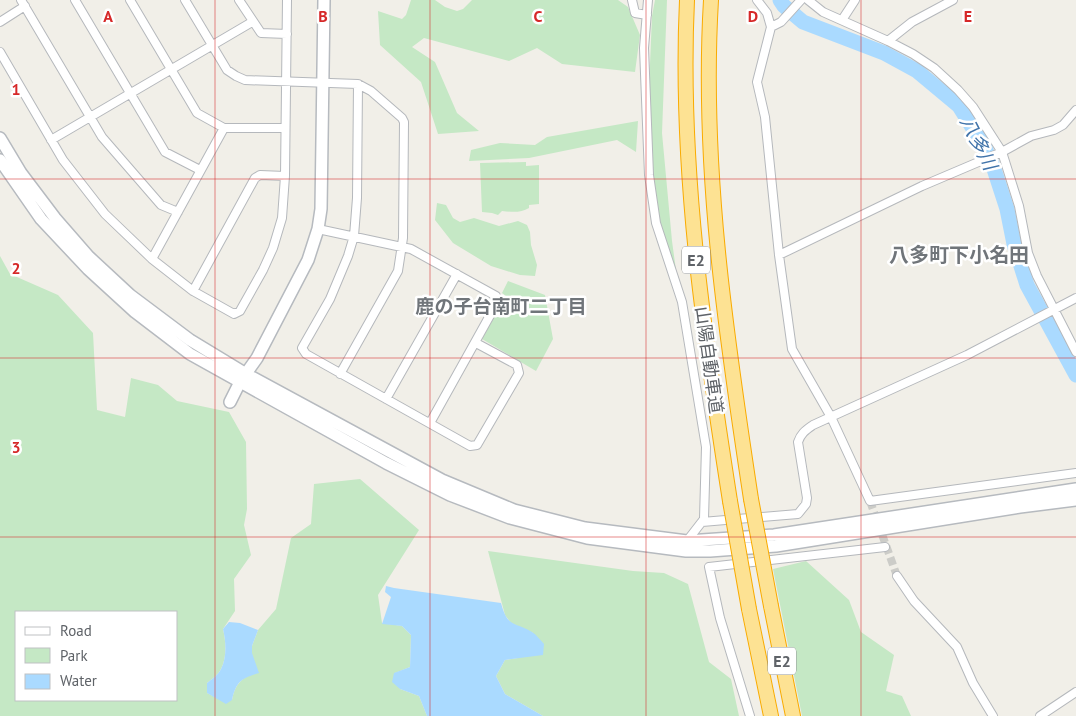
<svg xmlns="http://www.w3.org/2000/svg" width="1076" height="716" font-family="'PT Sans','Noto Sans JP',sans-serif">
  <rect width="100%" height="100%" fill="#f1efe8"/>
  <path fill="#c5e8c5" fill-rule="evenodd" d="M411,0h24l10,7 12,4 6,-2 9,-9h146l10,7 12,28 -5,37 -73,-8 -25,-16 -28,13 -85,-23 -12,9 23,15 22,51 22,18 -41,3 -17,-52 -41,-37 -2,-34 24,8 4,-4z
    M655,0h12l-5,133 10,108 7,51 -22,-76 -9,-104 4,-96z
    M638,121l-2,31 -19,-12 -88,18 -60,3 2,-11 29,-7 35,2 12,-8z
    M526,162v4l13,-1v39l-10,1v3c-8,5 -17,4 -27,3l-4,4 -6,-2 -10,-1 -2,-49z
    M437,203l9,2 7,13 7,4 14,-4 25,8 19,-5 9,4 3,7 1,13 6,20 -2,11 -15,-1 -29,-9 -38,-23 -18,-23z
    M0,256l10,18 48,21 35,38 4,77 28,7 6,-39 27,7 19,16 52,11 17,30 1,67 -3,16 7,30 -17,24 1,32 -12,18c3,13 4,28 -2,40 -2,5 -9,10 -14,14v10l12,6 13,1c2,-11 6,-19 16,-24l4,-30 6,-16 18,-21 15,-71 20,-14 3,-40 46,-5 59,51 -41,65 4,28 20,3 9,9 -1,32 -15,6 5,16 19,7 8,20h-427zM16,612h160v88h-160z
    M508,281l37,14 8,44 -17,32 -54,-32 24,-43 -4,-3z
    M488,551l145,20 31,2 24,11 21,78 22,17 8,37h-196l-38,-22 -9,-18 9,-16 13,-2 15,-25 -22,-10 -6,-8z
    M806,561l43,39 12,32 33,23 -8,36 16,5 9,20h-109l-29,-147z"/>
  <path fill="#aadaff" d="M386,586l8,2 107,15c7,25 12,18 31,29 5,3 8,8 12,12l-1,11 -38,5 -9,16 9,18 38,22h-116l-8,-20 -19,-7 -8,-7 2,-9 16,-6 1,-32 -9,-9 -20,-2 9,-27 -6,-5z
    M229,622l11,1 18,7 -6,16v7l7,20c-17,5 -23,8 -27,27l-6,4 -19,-11v-10c5,-4 12,-9 14,-14 6,-12 5,-27 2,-40z"/>
  <g fill="none" stroke-linecap="round" stroke-linejoin="round">
    <path stroke="#aadaff" stroke-width="15" d="M780,0l4,6 19,16 81,31 33,18 42,35 25,40 9,20 14,43 7,35 13,41 49,90"/>
    <path stroke="#ccccc8" stroke-width="8" stroke-dasharray="8 4" stroke-linecap="butt" d="M870,501l27,75"/>
    <defs>
      <path id="street" d="M21,0l81,137 59,68 17,7
        M75,0l90,152 35,18
        M130,0l67,113 27,15h61
        M185,0l42,70 9,6 9,4 113,4 13,7 31,27 2,4 -1,116 -5,33 -58,103
        M239,0l22,33 26,1
        M632,0l3,13 12,2
        M648,0l-4,48 5,127 7,48 26,79 24,145 -2,72 -17,22
        M757,0l10,13 4,14 -14,55 8,35 14,138 13,94 39,68 39,84 206,-28
        M808,0l15,12 65,29 25,13 21,14 24,22 15,17 29,45 17,54 9,47 9,23 39,76
        M842,20l13,-20
        M0,22l25,-16
        M771,27l10,-5 20,-22
        M888,41l24,-19 41,-22
        M0,52l63,108 42,54 47,45 41,32 41,23 6,-3 23,-41 10,-22 9,-30 3,-42 2,-176
        M358,84l-1,114 -3,38 -6,20 -18,43 -28,49 4,6 164,92 7,-1 42,-72 -2,-8 -41,-22
        M51,140l201,-118
        M318,229l93,20 85,47 2,5 -68,122
        M779,255l143,-69 80,-34 29,-16 23,-6 9,-5 13,-15
        M152,259l72,-131
        M193,291l62,-113 5,-3 25,1
        M386,399l71,-125
        M702,522l96,-8 8,-10 1,-6 -9,-56c3,-9 8,-12 15,-17l154,-70 109,-57
        M897,576l17,25 43,46 16,36 20,33
        M750,716l-30,-98 -11,-51 176,-20
        M1040,716l36,-24"/>
      <path id="secondary" d="M0,138l21,35 34,45 34,39 41,38 60,45 56,34 196,106 72,30 71,18 102,13 87,-6 302,-46
        M0,160l41,59 47,50 47,43 55,42 196,109 64,32 60,23 77,20 99,13h24l66,-5 244,-39 56,-7
        M230,402l10,-20 17,-24 51,-98 10,-31 3,-20 3,-209"/>
      <path id="highway" d="M687,0c-8,168 17,335 43,501
        M711,0c-10,167 15,335 40,499
        M771,606l22,110
        M749,609l22,107"/>
    </defs>
    <use href="#street" stroke="#b5b8bc" stroke-width="10"/>
    <use href="#secondary" stroke="#b6babf" stroke-width="14"/>
    <use href="#highway" stroke="#f9ab00" stroke-width="16"/>
    <use href="#street" stroke="#fff" stroke-width="8"/>
    <use href="#secondary" stroke="#fff" stroke-width="11"/>
    <use href="#highway" stroke="#fde293" stroke-width="14"/>
    <defs>
      <path id="highway-bridge" d="M751,499l20,107
        M730,501l19,108"/>
    </defs>
    <use href="#highway-bridge" stroke="#f9ab00" stroke-width="16" stroke-linecap="butt"/>
    <use href="#highway-bridge" stroke="#fde293" stroke-width="14"/>
  </g>
  <path fill="none" stroke="#d62828" stroke-width="1" stroke-opacity="0.55" d="M215,0v716M430,0v716M646,0v716M861,0v716M0,179h1076M0,358h1076M0,537h1076"/>
  <g text-anchor="middle" stroke-width="5" stroke-linejoin="round" paint-order="stroke">
    <g fill="#fff" stroke="#8f9295" stroke-width="1">
      <rect x="682" y="246.5" width="28" height="27" rx="4"/>
      <rect x="768" y="647.5" width="28" height="27" rx="4"/>
    </g>
    <g font-size="16" font-weight="bold" fill="#5f6368">
      <text x="696" y="266">E2</text>
      <text x="782" y="667">E2</text>
    </g>
    <g font-size="18" fill="#5f6368" stroke="#fff">
      <text transform="translate(709 360) rotate(82)" y="6">山陽自動車道</text>
    </g>
    <g font-size="19" font-style="italic" fill="#4174aa" stroke="#fff">
      <text transform="translate(979 143) rotate(63)" y="7">八多川</text>
    </g>
    <g font-size="19" font-weight="bold" fill="#70757a" stroke="#fff">
      <text x="501" y="313">鹿の子台南町二丁目</text>
    </g>
    <g font-size="20" font-weight="bold" fill="#70757a" stroke="#fff">
      <text x="959" y="262">八多町下小名田</text>
    </g>
  </g>
  <g font-size="16" text-anchor="middle" font-weight="bold" fill="#d62828" stroke="#fff" stroke-width="5" stroke-linejoin="round" paint-order="stroke">
    <text x="108" y="22">A</text>
    <text x="323" y="22">B</text>
    <text x="538" y="22">C</text>
    <text x="753" y="22">D</text>
    <text x="968" y="22">E</text>
    <text x="16" y="95">1</text>
    <text x="16" y="274">2</text>
    <text x="16" y="453">3</text>
  </g>
  <rect x="15" y="611" width="162" height="90" fill="#ffffff" stroke="#bfc1c3"/>
  <rect x="25" y="627" width="25" height="8" fill="#ffffff" stroke="#bfc1c3"/>
  <text x="60" y="636" font-size="15" fill="#5f6368">Road</text>
  <rect x="25" y="648" width="25" height="15" fill="#c5e8c5" stroke="#bfc1c3"/>
  <text x="60" y="661" font-size="15" fill="#5f6368">Park</text>
  <rect x="25" y="674" width="25" height="15" fill="#aadaff" stroke="#bfc1c3"/>
  <text x="60" y="686" font-size="15" fill="#5f6368">Water</text>
</svg>
